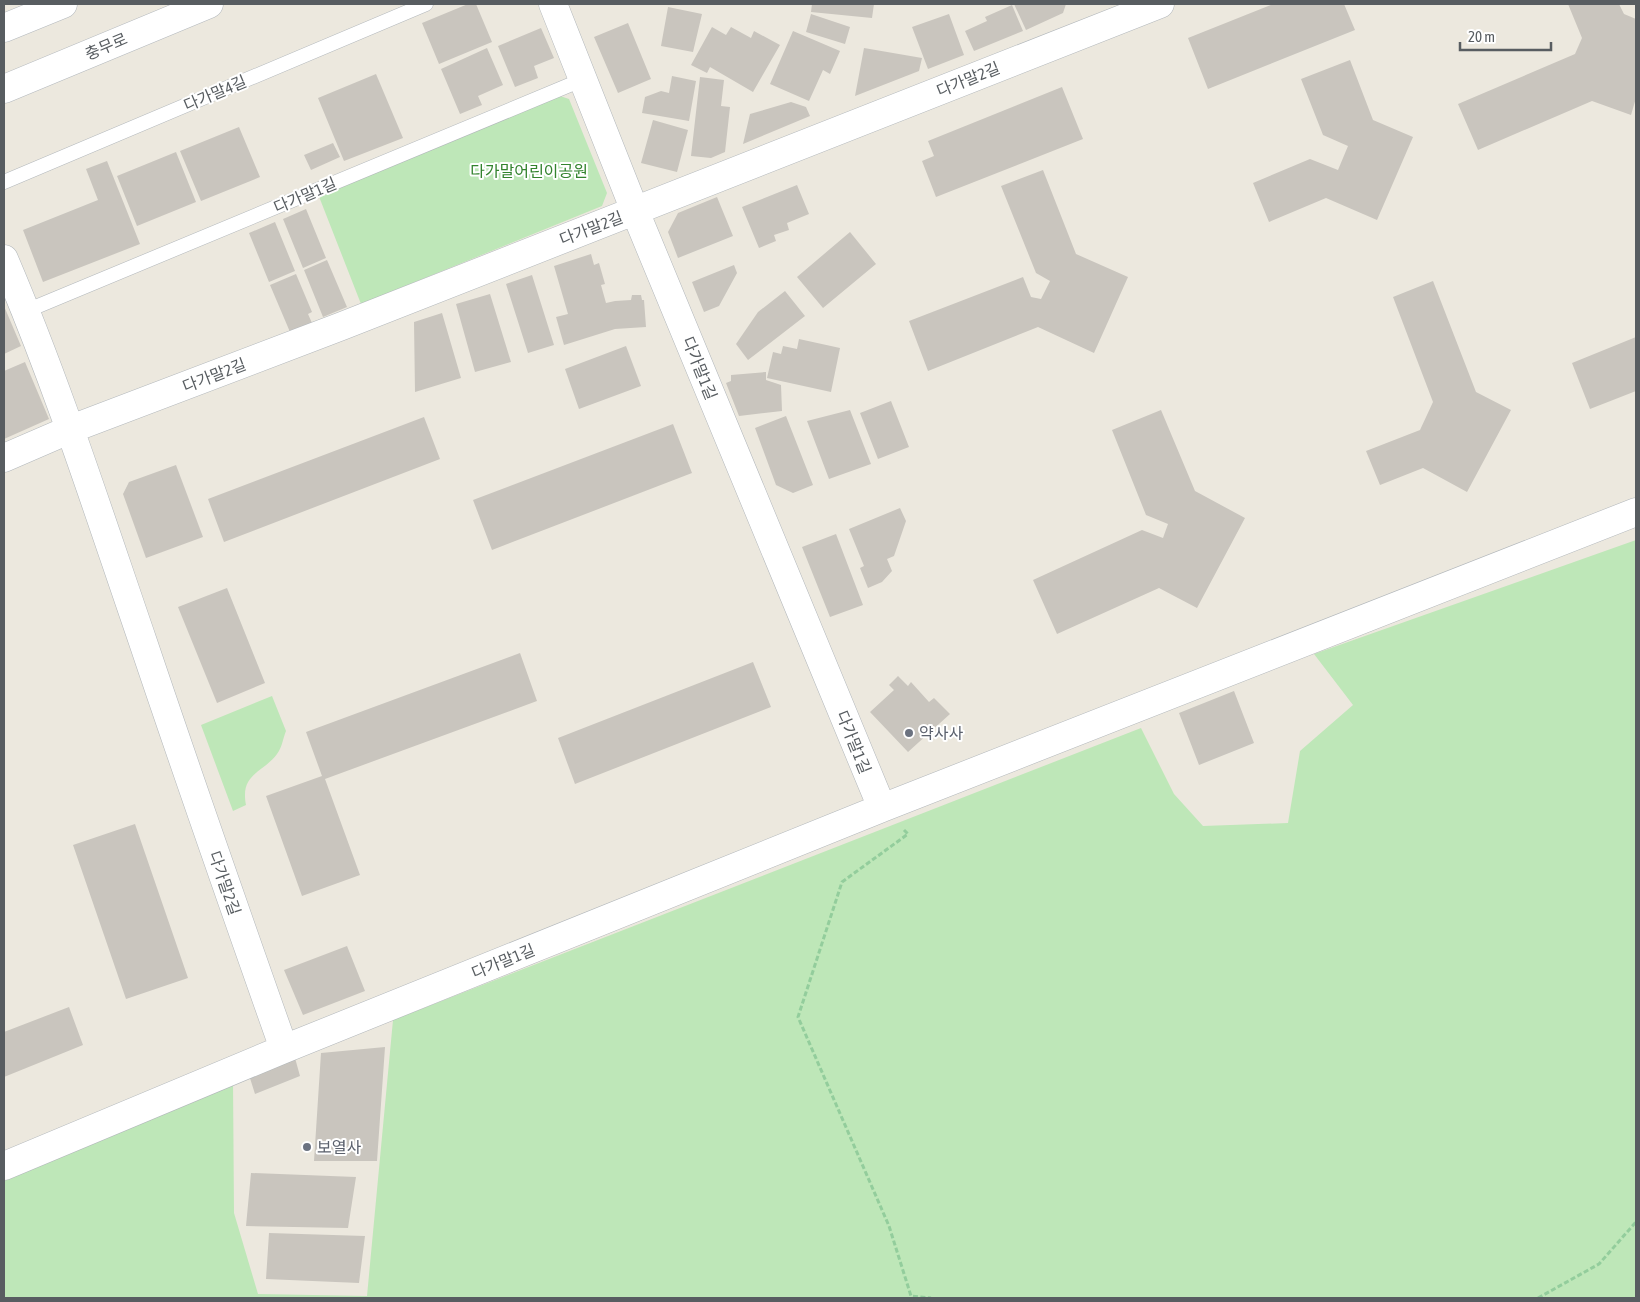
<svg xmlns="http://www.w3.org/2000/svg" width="1640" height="1302" font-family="'Asap Condensed','Noto Sans KR',sans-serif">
  <rect width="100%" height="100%" fill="#ece8de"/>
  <path fill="#bee7b8" d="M557,95l12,4 38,94 -5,13 -241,98 -43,-110z
    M1636,540v758h-1632v-117l229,-100 1,132 24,81 109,2 26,-276 748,-292 33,66 29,32 85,-3 12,-72 53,-46 -39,-51z
    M272,696l14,35c-3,7 -4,17 -9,23 -15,20 -37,19 -31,51l-13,6 -32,-86z"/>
  <path fill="#c9c5be" d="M468,4h8l16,38 -53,22 -17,-41z
    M812,4h62l-2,14 -61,-6z
    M1014,4h52l-3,9 -37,17z
    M1273,4h71l11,26 -147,59 -20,-51z
    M1568,4h51l5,10 12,5v79l-5,17 -39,-14 -114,49 -20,-46 117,-50 7,-16z
    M1012,5l11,26 -49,20 -9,-20 22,-10 -2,-4z
    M668,7l34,7 -9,38 -32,-6z
    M811,14l39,13 -5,17 -39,-12z
    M949,14l15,41 -36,14 -16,-42z
    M628,23l23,56 -33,14 -24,-56z
    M712,27l14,8 5,-8 20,11 3,-7 26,14 -27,47 -43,-25 -3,6 -16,-8z
    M541,28l13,30 -20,8 4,12 -23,9 -17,-41z
    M793,31l47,20 -10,23 -7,-4 -14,31 -39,-17z
    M487,48l16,37 -25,11 4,9 -22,9 -19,-45z
    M864,48l58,10 -3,13 -64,25z
    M1350,60l23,60 40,17 -36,83 -51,-22 -57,24 -16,-39 57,-24 28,11 10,-24 -25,-11 -22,-56z
    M376,74l27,64 -59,23 -26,-63z
    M672,76l24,5 -7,40 -47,-8 3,-16 16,-6 8,2z
    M700,77l24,3 -3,26 9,1 -5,45 -14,6 -20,-2z
    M1062,87l21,52 -147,58 -14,-36 12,-5 -6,-15z
    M791,102l15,5 4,9 -67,28 7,-30z
    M653,120l35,10 -11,42 -36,-9z
    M239,127l21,50 -59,24 -21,-50z
    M333,143l7,14 -29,13 -7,-15z
    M176,152l20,50 -59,24 -20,-50z
    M107,161l33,83 -97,38 -20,-52 75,-30 -12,-31z
    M1043,170l33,84 52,23 -34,76 -56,-26 -110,44 -19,-50 114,-44 8,20 10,2 9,-18 -14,-8 -35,-87z
    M797,185l12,29 -22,9 2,7 -15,5 2,6 -17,7 -17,-41z
    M717,197l16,39 -55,22 -10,-26 10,-19z
    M306,209l20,49 -23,10 -20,-49z
    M275,222l20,49 -26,11 -20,-49z
    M850,232l26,32 -53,44 -26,-31z
    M591,254l3,11 5,-2 6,21 -4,1 5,18 9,-2 16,-1 1,-5h9l1,5h2l2,27 -31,2 -51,16 -8,-28 12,-3 -14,-48z
    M327,260l20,47 -24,10 -19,-47z
    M734,265l3,8 -18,33 -15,6 -12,-30z
    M296,274l16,38 -4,2 4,9 -22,9 -20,-47z
    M532,275l22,70 -26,8 -22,-69z
    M1433,281l43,111 35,18 -44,82 -44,-24 -43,17 -14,-34 54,-21 13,-28 -40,-105z
    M785,291l20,25 -57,44 -12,-16 22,-32z
    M490,294l21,68 -36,10 -19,-68z
    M4,306l17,40 -17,8z
    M442,313l19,65 -46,14 -1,-70z
    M1636,337v54l-46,18 -18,-46z
    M799,339l41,9 -9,44 -64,-14 6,-26 8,2 2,-8 14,3z
    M626,346l15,40 -62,23 -14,-40z
    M25,362l24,57 -45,20v-68z
    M766,372v8l15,5 1,26 -43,5 -13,-33 5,-2v-6z
    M891,401l18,46 -31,12 -18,-46z
    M850,410l21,54 -42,15 -22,-58z
    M1161,410l34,81 50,27 -48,90 -38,-20 -102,46 -24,-54 109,-50 21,8 5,-14 -22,-9 -34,-85z
    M786,416l27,69 -20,8 -17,-8 -21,-57z
    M424,417l16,42 -216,83 -16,-43z
    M673,424l19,49 -200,77 -19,-50z
    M176,465l27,72 -57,21 -23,-64 6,-12z
    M900,508l6,13 -12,35 -7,3 5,12 -10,11 -14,6 -8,-20 4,-2 -15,-37z
    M836,534l27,71 -33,12 -28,-70z
    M227,588l38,95 -48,20 -39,-96z
    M520,653l17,48 -212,78 35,96 -58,21 -36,-100 56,-20 -16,-44z
    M753,662l18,45 -196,77 -17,-46z
    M898,676l10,10 3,-4 18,20 5,-4 16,16 -42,38 -38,-40 24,-22 -5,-5z
    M1234,691l20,52 -55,22 -20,-52z
    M135,824l53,154 -62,21 -53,-154z
    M347,946l18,45 -62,24 -19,-45z
    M69,1007l14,38 -79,32v-45z
    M385,1047l-8,114h-63l7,-108z
    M295,1058l5,18 -45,18 -6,-19z
    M251,1173l105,4 -8,51 -102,-2z
    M269,1233l96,3 -6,47 -93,-4z"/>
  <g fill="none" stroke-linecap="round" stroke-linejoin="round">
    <defs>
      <path id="service" d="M4,182l422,-178
        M26,311l558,-232"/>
      <path id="minor" d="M4,259c53,124 94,252 138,380 46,137 94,274 142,410
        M4,458l67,-29 271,-103 818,-322
        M882,808l754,-296
        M4,1166l280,-117 598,-241 -247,-597 -82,-207"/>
      <path id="secondary" d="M4,28l59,-24
        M4,89l205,-85"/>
    </defs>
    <use href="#service" stroke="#b2b7bb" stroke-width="15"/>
    <use href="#minor" stroke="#b2b7bb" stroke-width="29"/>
    <use href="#secondary" stroke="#b3b8bd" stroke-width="29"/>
    <path stroke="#93cd9c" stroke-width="3" stroke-dasharray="5 2.5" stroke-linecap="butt" d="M904,830l4,4 -66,48 -44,135 91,209 22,70 20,2
      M1538,1298l61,-34 37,-42"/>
    <use href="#service" stroke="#fff" stroke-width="14"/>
    <use href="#minor" stroke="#fff" stroke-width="28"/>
    <use href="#secondary" stroke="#fff" stroke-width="28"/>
  </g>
  <g fill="#6b7280" stroke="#fff" stroke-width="2">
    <circle cx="909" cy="733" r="5"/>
    <circle cx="307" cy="1147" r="5"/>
  </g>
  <g text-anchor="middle" stroke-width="4" stroke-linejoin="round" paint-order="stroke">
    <g font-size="16" fill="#585d61" stroke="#fff">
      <text transform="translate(106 46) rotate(-23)" y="6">충무로</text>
      <text transform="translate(968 79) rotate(-22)" y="6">다가말2길</text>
      <text transform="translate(215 93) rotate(-23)" y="6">다가말4길</text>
      <text transform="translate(305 195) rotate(-23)" y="6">다가말1길</text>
      <text transform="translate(591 228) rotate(-21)" y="6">다가말2길</text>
      <text transform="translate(700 368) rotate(68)" y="6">다가말1길</text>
      <text transform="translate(214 375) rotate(-21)" y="6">다가말2길</text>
      <text transform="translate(854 742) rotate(68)" y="6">다가말1길</text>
      <text transform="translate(225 883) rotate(71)" y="6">다가말2길</text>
      <text transform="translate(503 961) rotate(-22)" y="6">다가말1길</text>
    </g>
    <g font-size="16" fill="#33832e" stroke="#fff">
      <text x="529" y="177">다가말어린이공원</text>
    </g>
    <g font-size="16" fill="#5b616d" stroke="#fff" text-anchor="start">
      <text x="919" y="739">약사사</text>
      <text x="317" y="1153">보열사</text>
    </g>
  </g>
  <rect width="1640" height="1302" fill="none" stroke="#585d61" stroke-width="10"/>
  <path d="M1460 42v8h91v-8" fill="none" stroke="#585d61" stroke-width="2.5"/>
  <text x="1468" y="42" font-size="15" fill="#585d61" stroke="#ffffff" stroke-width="4" paint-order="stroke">20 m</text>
</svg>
